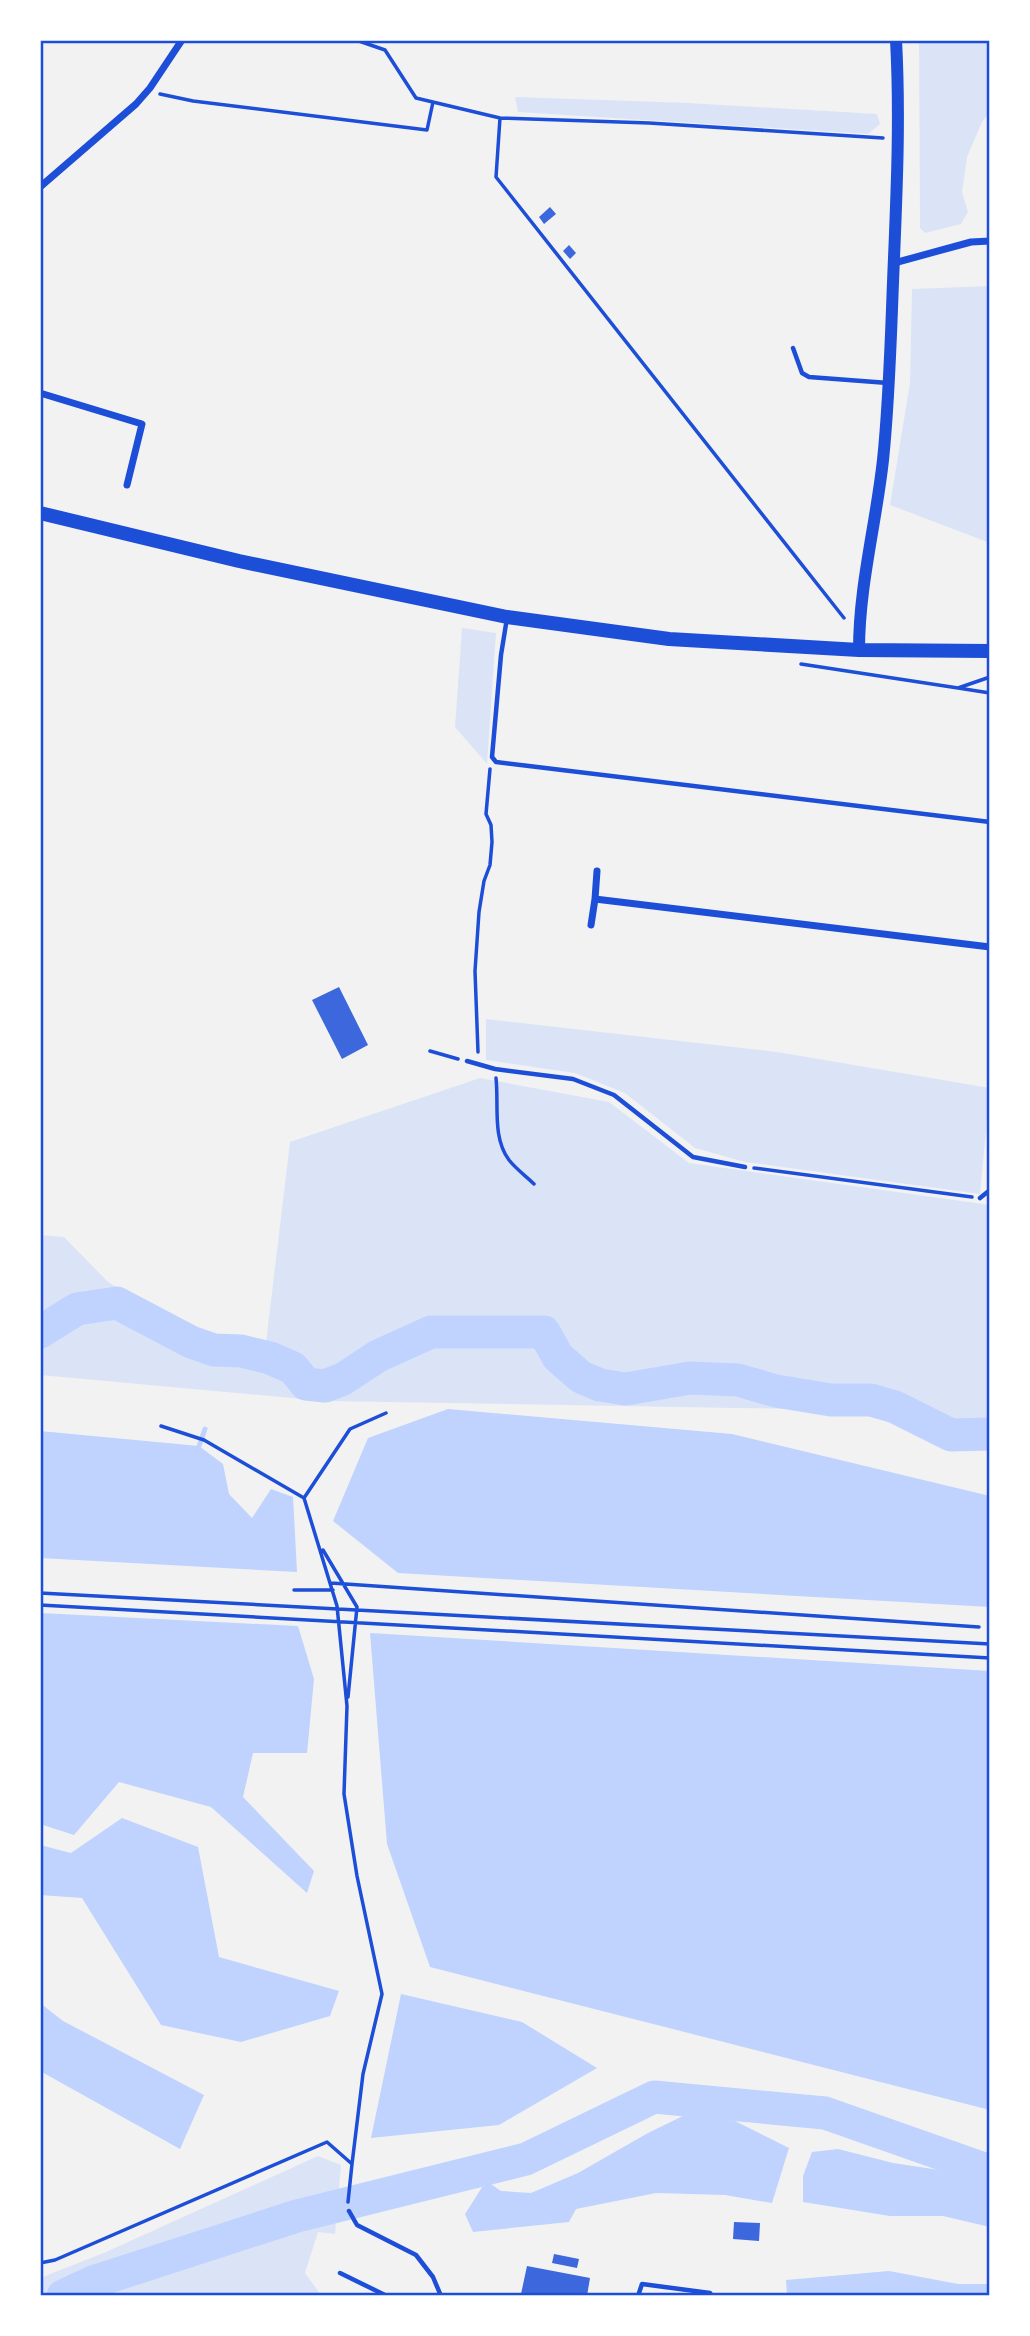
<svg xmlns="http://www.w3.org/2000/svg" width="1030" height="2336" font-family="Mulish,sans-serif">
  <rect width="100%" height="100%" fill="#f2f2f2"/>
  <path fill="#dbe4f7" d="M919,40h71v72l-8,10 -15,35 -5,35 6,20 -7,12 -36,9 -5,-5z
    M515,97l174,6 188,11 3,10 -12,10 -350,-22z
    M990,286v257l-100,-38 20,-122 2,-94z
    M462,628l34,5 -9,131 -32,-37z
    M486,1019l291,33 213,36 -10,106 -235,-32 -50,-14 -70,-55 -50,-20 -89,-13z
    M480,1078l129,24 80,61 301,42v221l-38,1 -77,-31 -109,-12 35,25 -476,-8 -285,-26v-140l24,2 44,45 91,56 66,13 25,-209z
    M318,2156l23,9 -6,69 -17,-2 -13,41 16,22 3,1h-284v-18l66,-26z"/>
  <path fill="#bfd3fe" d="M448,1409l284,25 258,62v111l-592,-34 -65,-52 35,-83z
    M40,1431l159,15 24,18 6,30 23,24 19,-29 22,8 4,75 -257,-14z
    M40,1613l258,13 16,53 -7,74h-54l-10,44 71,74 -7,22 -96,-86 -92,-25 -45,53 -34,-11z
    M370,1633l620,38v439l-560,-143 -43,-123z
    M122,1818l76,29 21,110 120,34 -9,25 -89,26 -80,-17 -79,-127 -42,-3v-50l31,8z
    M401,1994l121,28 75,46 -98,57 -128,13z
    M40,2003l23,18 141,74 -24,54 -140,-78z
    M687,2114l48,7 54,27 -17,55 -47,-8 -69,-2 -80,16 -7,13 -96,10 -8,-18 21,-33 15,10 30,2 47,-20 70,-40z
    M838,2149l55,14 73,11 24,13v40l-47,-11h-53l-87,-14v-26l9,-24z
    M889,2271l69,13h32v12h-203l-1,-16z"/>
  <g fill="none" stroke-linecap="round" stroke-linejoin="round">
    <path stroke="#bfd3fe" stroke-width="5" d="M199,1446l6,-17"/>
    <path stroke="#bfd3fe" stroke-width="33" d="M40,1332l37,-23 40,-6 74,39 23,8 27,1 29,7 23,10 13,16 19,2 18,-7 35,-23 53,-24h113l14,25 23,20 19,8 26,4 64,-11 48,2 38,11 55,9h40l24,7 56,28 39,-1
      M63,2296l30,-14 204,-66 229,-57 128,-62 171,16 165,58"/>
  </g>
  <path fill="#3d67dc" d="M550,207l6,7 -12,10 -5,-7z
    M569,245l7,8 -6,6 -7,-8z
    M339,987l29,58 -26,14 -30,-59z
    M734,2222l26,1 -1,18 -26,-2z
    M554,2254l25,5 -2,9 -25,-5z
    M527,2266l63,12 -3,18 -66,-2z"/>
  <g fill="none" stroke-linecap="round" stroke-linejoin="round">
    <path stroke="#1d4ed8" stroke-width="3.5" d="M356,40l29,10 31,48 84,20 149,5 234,15
      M160,94l33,7 234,29 6,-28
      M500,118l-4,59 348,441
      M801,664l157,24
      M990,677l-32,11 32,5
      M430,1051l28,8
      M478,1052l-3,-81 4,-59 5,-31 6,-16 2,-23 -1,-17 -5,-11 4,-45
      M496,1078c3,27 -4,59 13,82 7,9 17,16 25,24
      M754,1168l218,29
      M161,1426l43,14 100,58 46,-69 36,-16
      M304,1498l33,108 10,100 -3,88 13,82 25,118 -19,80 -11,90
      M323,1550l34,57 -9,90
      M331,1583l648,44
      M294,1590h39
      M40,1593l950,51
      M40,1605l950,53
      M40,2263l15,-3 272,-118 25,22 -4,38"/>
    <path stroke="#1d4ed8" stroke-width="4.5" d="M793,348l9,25 7,4 79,6
      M507,618l-6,37 -9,102 4,5 494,60
      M467,1061l28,8 78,10 41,16 79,62 52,10
      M980,1198l10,-8
      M349,2211l8,14 59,30 17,22 8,19
      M340,2273l47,23
      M638,2296l4,-12 68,9 2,3"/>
    <path stroke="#1d4ed8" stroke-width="7" d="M40,187l96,-83 14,-16 32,-48
      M894,263l77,-21 19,-1
      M40,393l102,31 -15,61
      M595,899l2,-28
      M591,925l4,-26 395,48"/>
    <path stroke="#1d4ed8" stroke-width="12" d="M859,650c0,-64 17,-126 24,-190 7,-67 8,-134 11,-202 3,-72 6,-145 2,-218"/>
    <path stroke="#1d4ed8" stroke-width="14" d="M40,513l199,48 268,56 162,22 190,11 131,1"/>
  </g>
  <rect width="1030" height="2336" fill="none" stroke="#ffffff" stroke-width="84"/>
  <rect x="42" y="42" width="946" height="2252" fill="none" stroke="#1d4ed8" stroke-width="2.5"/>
</svg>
